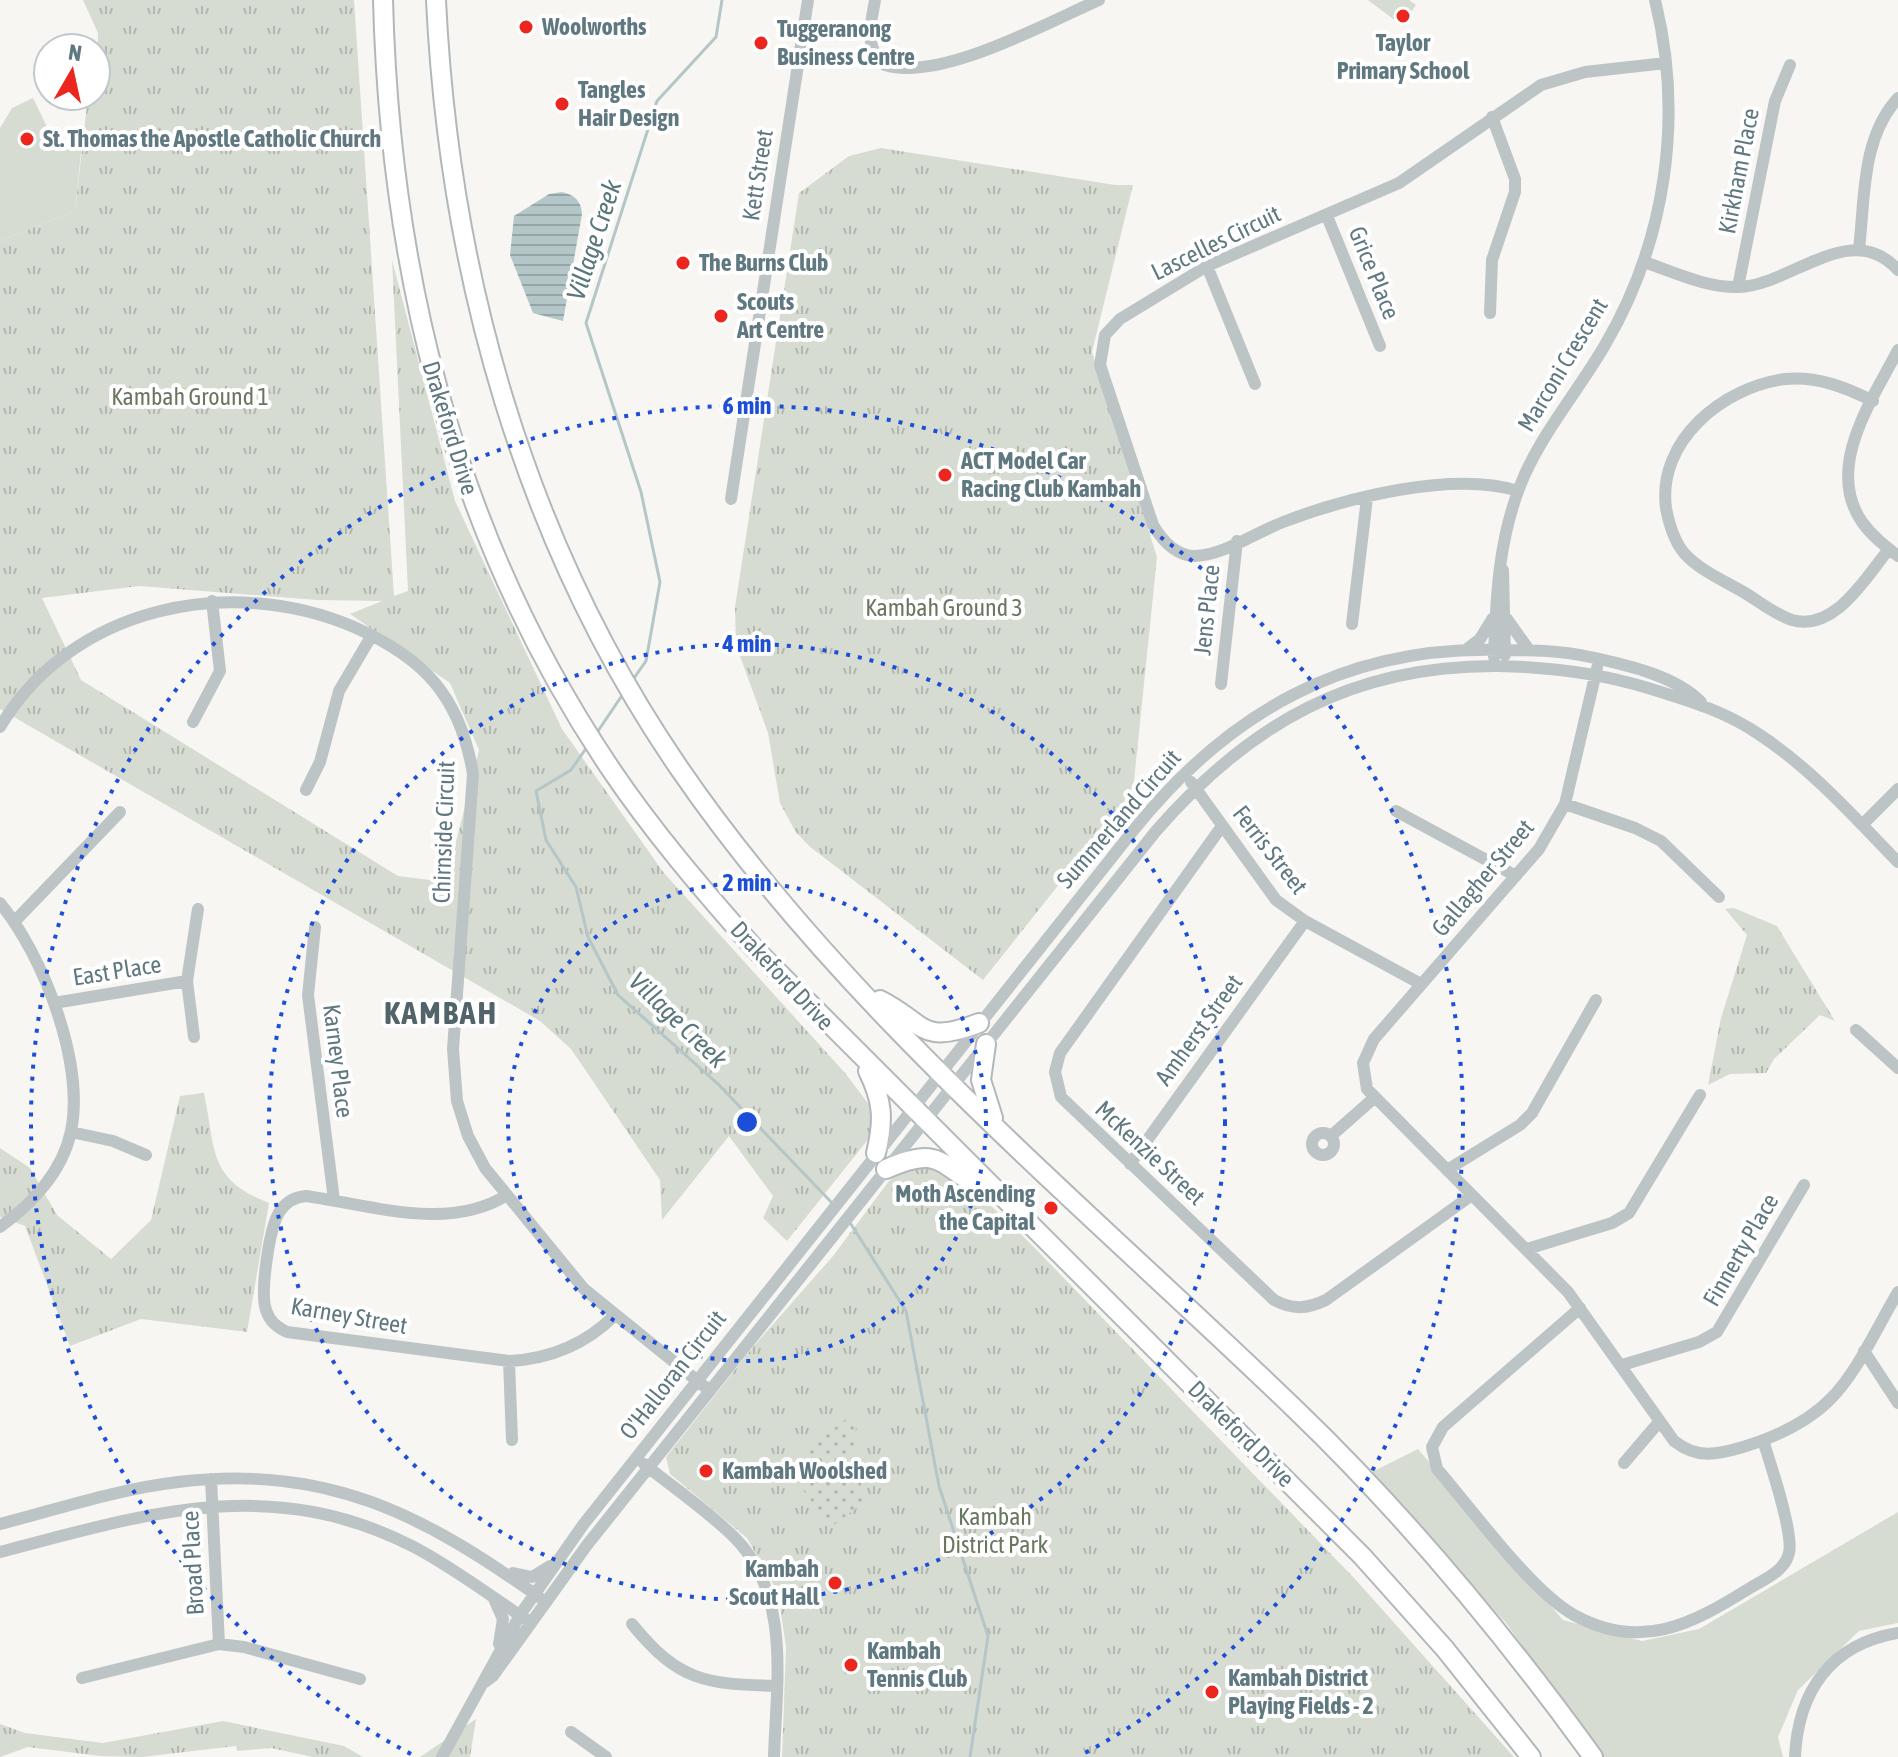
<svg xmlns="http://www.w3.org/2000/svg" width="1898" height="1757" font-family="'Asap Condensed',sans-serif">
  <defs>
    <pattern id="park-tufts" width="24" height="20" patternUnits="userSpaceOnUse" patternTransform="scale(2)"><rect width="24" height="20" fill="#d7dcd2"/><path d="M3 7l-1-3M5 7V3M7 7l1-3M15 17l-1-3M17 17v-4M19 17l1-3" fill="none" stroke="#b2b7b0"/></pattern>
    <pattern id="garden-dots" width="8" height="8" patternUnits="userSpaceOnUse" patternTransform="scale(2)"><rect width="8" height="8" fill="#d7dcd2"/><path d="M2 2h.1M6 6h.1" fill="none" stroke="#b2b7b0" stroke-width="1.8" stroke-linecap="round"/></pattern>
    <pattern id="water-rules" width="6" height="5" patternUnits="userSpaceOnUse" patternTransform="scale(2)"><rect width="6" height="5" fill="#b4c6c7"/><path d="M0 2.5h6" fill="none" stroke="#96a6a7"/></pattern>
  </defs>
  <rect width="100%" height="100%" fill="#f7f6f3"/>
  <path fill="#d7dcd2" d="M1368,0h41l7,5 -15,20z
    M33,98l23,47 27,-12 -8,78 -75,30v-113l12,-20z
    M1418,1449l145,171 79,21 57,-12 199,-117v111l-39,8 -61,59 -20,47 5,20h-183l-94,-134 -138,-149z"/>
  <path fill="url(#park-tufts)" fill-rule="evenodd" d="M83,0h271l40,596 14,-5 -16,-331 63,241 107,228 102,144 182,201 24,32v31l-83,104 -24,-23 10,-22 -44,-60 -67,84 -2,-40 -89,-131 -31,-28 -540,-312v-468l75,-30 13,-115h8l2,-63zM139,586l178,14 65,1 -32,13 100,69 29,67 -33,132 -48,-6 -317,-196 -39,-82z
    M881,148l234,37h18l-41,167 65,205 -24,234 -150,189 -174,-134 -14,-15 -15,-28 -12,-70 -32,-88 -1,-38 64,-414 50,-37z
    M1734,908l43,18 58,95 -15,-6 -46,44 -8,14 -36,1 -22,11 13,-67 26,-83 -22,-26z
    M204,1093c12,58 4,86 65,110l-22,129 -106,-13 -71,27 -45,-120 -25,-9v-69l30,20 27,47 54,44 40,-39 29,-124z
    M928,1163l44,25 58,55 325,336 159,178h-732l4,-110 -8,-54 -31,-55 -77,-64 -4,-17 87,-110 80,-91 56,-75 14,-12z
    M476,1719l-6,38h-50z
    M223,1721l121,25 19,11h-50l-42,-9 -34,3 -1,-5 -94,11 -42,-1 -72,-9 -28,10v-33l25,9 78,10z"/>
  <path fill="url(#garden-dots)" d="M854,1413l9,90 -32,24 -46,-61z"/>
  <path fill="url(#water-rules)" d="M562,192c12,3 19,8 20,22l-19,107 -30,-8 -23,-58 4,-39 35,-22z"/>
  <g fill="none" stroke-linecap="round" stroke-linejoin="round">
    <path stroke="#b4c6c7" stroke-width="3" d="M632,681l14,-20 14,-79 -19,-90 -55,-169 71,-222 59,-64 6,-37
      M596,734l27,-40
      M587,747l-16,23 -35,21 10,49 30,47 12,50 30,58 100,89 115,120
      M849,1221l57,90 33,175 49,150 -18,121"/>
    <defs>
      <path id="highway" d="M383,0c7,274 73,539 227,768 43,64 93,122 144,180l608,608 83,93 86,108
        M436,0c13,272 88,542 243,768 165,241 408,440 617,642 110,106 208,224 297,347
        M880,1000c46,23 39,46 99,23
        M986,1044l-5,36 12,38
        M868,1071c15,30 16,49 8,82
        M886,1169c54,-24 52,-5 95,19"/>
    </defs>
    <use href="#highway" stroke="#b2b8ba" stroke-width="22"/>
    <path stroke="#bdc4c6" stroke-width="12" d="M875,0c-4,24 -12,47 10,65 55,17 161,-42 214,-65
      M1327,216l53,130
      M1859,249c6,-50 2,-111 39,-151
      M1644,262c30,10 62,26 95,25 53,-2 112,-69 159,-17
      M1207,266l48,118
      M1738,287l37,-186 15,-36
      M1490,313l2,-53 23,-68v-13l-23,-62
      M1898,350c-25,49 -74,117 -36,172 10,14 23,24 36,34
      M1873,401c-28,-14 -56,-25 -88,-22 -62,8 -128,62 -119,129 3,16 8,33 18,45 16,18 41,28 61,40 15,9 31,22 47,27 43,12 74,-43 97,-71
      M1518,491c-65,-20 -169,6 -232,30 -28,10 -61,34 -91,35 -20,0 -33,-16 -42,-31l-53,-160 5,-30 15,-16 87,-53 192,-83 142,-98 44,-13 81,-9
      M731,499l77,-499
      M1503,570l2,85
      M1507,619l22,31
      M1352,624l15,-126
      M1467,649l13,-10 13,-21
      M1494,657c2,-63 5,-125 31,-183 21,-46 55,-86 80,-129 61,-104 79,-228 50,-345
      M1597,668l-32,136 -26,45 -165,190 -11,24 4,26 201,203 106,149c23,18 42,14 69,6 98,-30 107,-72 155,-155
      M1221,684l16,-143
      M193,722l27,-51 -8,-70
      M0,727c72,-121 230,-153 354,-100 70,31 106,69 119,147l-20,275 4,52 11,35 17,32 99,121 126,102
      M1191,782l85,118 29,21 116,63
      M306,790l14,-28 19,-71 33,-56
      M1565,804l70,24 26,13 58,56
      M1396,811l120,65
      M1862,825l36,-36
      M1222,826l-162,227 -5,19 6,25 213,203c19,10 33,9 52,0l146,-105
      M0,903c43,52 85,160 71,228 -8,40 -39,73 -71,96
      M14,922l106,-110
      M315,927l-7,68 26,205
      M54,1003l133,-22
      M1856,1030l42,38
      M194,1037l-7,-56 11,-72
      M71,1132l42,9 33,14
      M1312 1144a11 11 0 1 1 22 0a11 11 0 1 1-22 0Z
      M1331,1136l43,-38
      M1130,1164l175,-243
      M1447,1170l73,-45 12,-12 64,-113
      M507,1195c-59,37 -136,10 -201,1 -11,1 -20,6 -26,15 -11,16 -20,82 -14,99 4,12 11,17 21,22l222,29c41,-2 77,-17 106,-46
      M1527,1249l85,-26 17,-10 71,-118
      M1580,1308l-137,119 -11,20 5,22c35,40 93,121 137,146 67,37 118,9 176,-27 15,-9 35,-17 39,-35 5,-20 -19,-90 -26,-113
      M1864,1351l34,52
      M509,1361l3,79
      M1622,1365l77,-23 18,-10 87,-147
      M1624,1463l35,-41
      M644,1464c30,24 64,47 91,74 57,58 41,147 39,219
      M0,1524c58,-15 118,-35 178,-42 149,-18 244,32 361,115
      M0,1552c145,-38 270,-79 414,-5 40,21 75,48 113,73
      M513,1573l19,4 18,-11
      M495,1601l8,18 -4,25
      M632,1624c47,58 74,60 144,62
      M219,1644l25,3 116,32
      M82,1678l137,-34 -8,-165
      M485,1682l8,-6 94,-131 569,-714c94,-108 197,-166 342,-165 52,1 101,7 150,22 39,12 77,23 112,47 53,35 94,82 138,127
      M571,1732l35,25
      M442,1757l78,-142 63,-90 549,-693c95,-119 212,-186 367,-182 30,0 60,0 91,7 36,8 84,18 111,45
      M1795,1757c3,-66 36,-113 103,-124"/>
    <use href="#highway" stroke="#fff" stroke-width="18"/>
  </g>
  <g fill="none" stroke="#1d4ed8" stroke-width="4" stroke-dasharray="4 8">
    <circle cx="747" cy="1122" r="239"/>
    <circle cx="747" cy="1122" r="478"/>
    <path d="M411 1754A716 716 0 1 1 1083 1754"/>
  </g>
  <g fill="#ec261e" stroke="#fff" stroke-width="3">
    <circle cx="1403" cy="16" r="8"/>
    <circle cx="526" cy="27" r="8"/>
    <circle cx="761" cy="43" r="8"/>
    <circle cx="562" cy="104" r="8"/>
    <circle cx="27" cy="139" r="8"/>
    <circle cx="683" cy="263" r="8"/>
    <circle cx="721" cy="316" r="8"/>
    <circle cx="945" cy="475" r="8"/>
    <circle cx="1051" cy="1208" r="8"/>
    <circle cx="706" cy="1471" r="8"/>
    <circle cx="835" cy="1583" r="8"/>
    <circle cx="851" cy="1665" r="8"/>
    <circle cx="1212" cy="1692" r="8"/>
  </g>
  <g text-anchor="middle" stroke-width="8" stroke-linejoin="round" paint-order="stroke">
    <g font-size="24" font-weight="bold" fill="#607880" stroke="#fff" text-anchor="start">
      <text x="542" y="35">Woolworths</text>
      <text x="777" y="37">Tuggeranong<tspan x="777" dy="28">Business Centre</tspan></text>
      <text x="1403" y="51" text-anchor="middle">Taylor<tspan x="1403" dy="28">Primary School</tspan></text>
      <text x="578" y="98">Tangles<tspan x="578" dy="28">Hair Design</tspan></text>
      <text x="43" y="147">St. Thomas the Apostle Catholic Church</text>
      <text x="699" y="271">The Burns Club</text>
      <text x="737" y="310">Scouts<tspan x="737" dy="28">Art Centre</tspan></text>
      <text x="961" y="469">ACT Model Car<tspan x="961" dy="28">Racing Club Kambah</tspan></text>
      <text x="1035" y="1202" text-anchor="end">Moth Ascending<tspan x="1035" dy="28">the Capital</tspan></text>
      <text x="722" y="1479">Kambah Woolshed</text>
      <text x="819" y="1577" text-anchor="end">Kambah<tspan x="819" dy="28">Scout Hall</tspan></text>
      <text x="867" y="1659">Kambah<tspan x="867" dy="28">Tennis Club</tspan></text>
      <text x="1228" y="1686">Kambah District<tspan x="1228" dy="28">Playing Fields - 2</tspan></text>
    </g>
    <g font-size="24" fill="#607880" stroke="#fff">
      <text transform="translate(1739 171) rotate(-79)" y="8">Kirkham Place</text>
      <text transform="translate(758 175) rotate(-81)" y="8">Kett Street</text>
      <text transform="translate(1216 243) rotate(-26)" y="8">Lascelles Circuit</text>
      <text transform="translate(1374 273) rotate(68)" y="8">Grice Place</text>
      <text transform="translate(1563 365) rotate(-59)" y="8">Marconi Crescent</text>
      <text transform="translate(450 428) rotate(73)" y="8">Drakeford Drive</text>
      <text transform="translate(1207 610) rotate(-84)" y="8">Jens Place</text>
      <text transform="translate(1119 819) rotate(-49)" y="8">Summerland Circuit</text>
      <text transform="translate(444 832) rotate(-88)" y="8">Chirnside Circuit</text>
      <text transform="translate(1270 850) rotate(52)" y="8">Ferris Street</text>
      <text transform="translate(1483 878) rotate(-50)" y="8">Gallagher Street</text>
      <text transform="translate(117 971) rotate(-9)" y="8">East Place</text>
      <text transform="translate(782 976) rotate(47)" y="8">Drakeford Drive</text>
      <text transform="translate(1199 1030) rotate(-54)" y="8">Amherst Street</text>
      <text transform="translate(338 1061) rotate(83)" y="8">Karney Place</text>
      <text transform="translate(1150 1153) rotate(43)" y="8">McKenzie Street</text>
      <text transform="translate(1741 1250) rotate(-60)" y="8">Finnerty Place</text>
      <text transform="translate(349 1316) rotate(10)" y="8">Karney Street</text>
      <text transform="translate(673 1375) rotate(-52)" y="8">O'Halloran Circuit</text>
      <text transform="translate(1241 1434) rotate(45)" y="8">Drakeford Drive</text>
      <text transform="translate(193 1563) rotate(-93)" y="8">Broad Place</text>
    </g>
    <g font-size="24" fill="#68775f" stroke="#fff">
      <text x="190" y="405">Kambah Ground 1</text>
      <text x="944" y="616">Kambah Ground 3</text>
      <text x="995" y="1525">Kambah<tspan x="995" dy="28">District Park</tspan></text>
    </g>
    <g font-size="26" font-style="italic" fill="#5a787b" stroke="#fff">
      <text transform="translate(594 240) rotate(-72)" y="9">Village Creek</text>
      <text transform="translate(678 1020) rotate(44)" y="9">Village Creek</text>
    </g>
    <g font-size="32" font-weight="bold" letter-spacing="2" fill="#52646a" stroke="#fff">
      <text x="441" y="1024">KAMBAH</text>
    </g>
  </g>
  <circle cx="747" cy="1122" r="12" fill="#1d4ed8" stroke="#fff" stroke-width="4"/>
  <g font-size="24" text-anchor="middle" font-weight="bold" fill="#1d4ed8" stroke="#fff" stroke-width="8" stroke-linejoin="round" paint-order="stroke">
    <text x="747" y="414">6 min</text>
    <text x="747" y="652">4 min</text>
    <text x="747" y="891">2 min</text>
  </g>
  <g transform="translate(72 72) rotate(9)"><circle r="38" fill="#ffffff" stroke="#bfc9cc" stroke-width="2"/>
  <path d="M0-6L14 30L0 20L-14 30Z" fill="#ec261e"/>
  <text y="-12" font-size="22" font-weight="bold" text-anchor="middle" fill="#607880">N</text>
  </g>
</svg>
